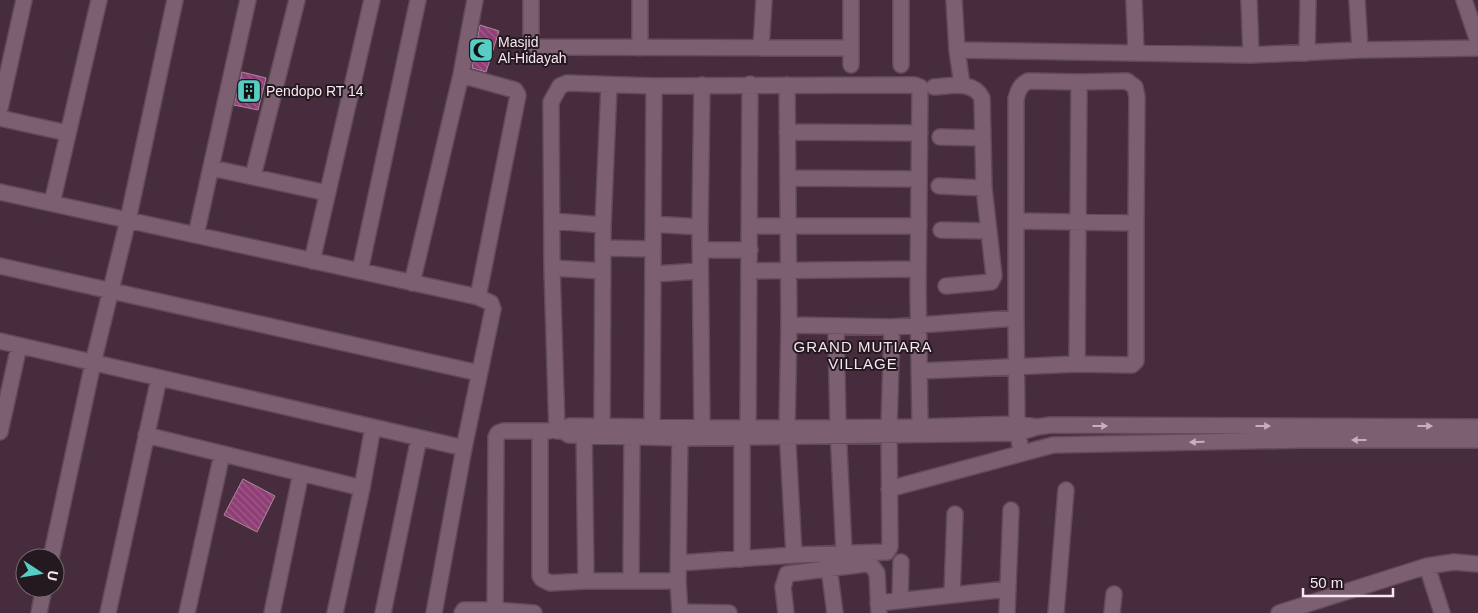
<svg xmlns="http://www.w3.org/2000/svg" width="1478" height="613" font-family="Arial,sans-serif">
  <defs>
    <pattern id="building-back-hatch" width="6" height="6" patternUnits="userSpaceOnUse" patternTransform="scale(1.25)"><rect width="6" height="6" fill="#903f76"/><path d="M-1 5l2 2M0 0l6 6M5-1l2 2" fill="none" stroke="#a05b8a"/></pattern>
  </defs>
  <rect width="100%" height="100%" fill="#462c3d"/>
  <path fill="url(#building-back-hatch)" stroke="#aa8a9e" d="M480,25l19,6 -13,41 -14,-4z
    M242,72l24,6 -8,32 -24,-5z
    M243,479l32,17 -18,36 -33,-17z"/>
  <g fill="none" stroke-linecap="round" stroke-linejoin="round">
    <defs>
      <path id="minor" d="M531,0v42l3,3 5,2 312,1
        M901,0v65
        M954,0l3,50 5,35
        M1134,0l2,52
        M1249,0l2,55
        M1357,0l3,50
        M1464,0l14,41
        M640,48v-48
        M761,48l3,-48
        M957,50l294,5 109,-5 118,-2
        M1307,53l1,-53
        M851,65v-65
        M461,75l54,15 3,5 -40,202
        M787,85l2,240 -2,102 7,128
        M934,87c17,-1 39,-7 48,11l2,90 10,88 -3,6 -45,4
        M0,108l24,-108
        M0,118l67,15
        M787,132l133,1
        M940,137l42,1
        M212,168l115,25
        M253,176l44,-176
        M788,178l130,1
        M939,186l45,2
        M0,192l478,105 13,6 2,6 -29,139 -30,165
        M52,203l47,-203
        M553,221l50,4
        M653,224l47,3
        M750,226h169
        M941,230l48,1
        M196,235l52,-235
        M603,248l50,1
        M700,250h50
        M312,261l60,-261
        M0,266l479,107
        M552,268l51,3
        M360,271l58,-271
        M750,271l168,-2
        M654,274l46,-3
        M412,283l49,-208 14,-75
        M789,325l103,2 124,-9
        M836,327l2,100 6,126
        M0,341l464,107
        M1077,364l2,-282
        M920,371l157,-7 55,1 4,-4v-138l-120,-2
        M1017,424l20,3 -19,6 -338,5 -111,-3 -8,-5 9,-4 178,2 172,-1z
        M584,426l2,155
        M602,426l1,-201 6,-140
        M652,427l2,-341
        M1037,427l14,-2 427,2
        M702,428l-2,-201 2,-142
        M742,428v131
        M748,428l2,-344
        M540,431v145l2,3 8,4 36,-2h92
        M557,431l-5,-163 -1,-166 9,-16 7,-3 87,3 261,-1 5,2 -2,201 2,139
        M0,432l19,-86
        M146,435l216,53
        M1021,453l-4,-29 -1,-106v-219c2,-8 4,-14 12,-18l51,1 48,-1 8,6 2,10 -1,126
        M889,489l164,-44 248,-5h177
        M51,558l42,-195 35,-143 47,-220
        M679,563l115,-8 93,-3 3,-5 -1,-120 3,-100
        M1427,566l27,-4 24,2
        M829,568l6,45
        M631,581l1,-153
        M952,594l3,-80
        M900,600l1,-38
        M878,603l130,-14
        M680,612l49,1
        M39,613l5,-25
        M108,613l51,-235
        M187,613l35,-159
        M272,613l29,-140
        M335,613l27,-125 11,-61
        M383,613l36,-175
        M462,613l2,-3h31v3
        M534,613l-39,-3 1,-173 2,-4 5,-2h46
        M680,613l-2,-32 2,-152
        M786,613l-3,-26 4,-13 78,-10 6,1 6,8 2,40
        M1007,613l4,-103
        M1056,613l10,-123
        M1112,613l2,-19
        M1279,613l148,-47 15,47"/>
    </defs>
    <use href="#minor" stroke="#614b59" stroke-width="18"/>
    <use href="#minor" stroke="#7d5f72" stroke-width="15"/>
  </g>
  <defs><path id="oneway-solid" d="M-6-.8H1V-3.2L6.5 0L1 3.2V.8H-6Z" transform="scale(1.25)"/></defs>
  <g fill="#c7b0be">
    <use href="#oneway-solid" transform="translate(1100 426)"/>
    <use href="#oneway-solid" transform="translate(1263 426)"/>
    <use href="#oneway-solid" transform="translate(1425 426)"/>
    <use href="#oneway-solid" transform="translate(1359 440) rotate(180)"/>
    <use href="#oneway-solid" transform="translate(1197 442) rotate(179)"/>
  </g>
  <defs>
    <symbol id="mosque-square" viewBox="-11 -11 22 22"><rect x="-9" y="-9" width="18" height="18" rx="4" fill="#56cec3" stroke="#251920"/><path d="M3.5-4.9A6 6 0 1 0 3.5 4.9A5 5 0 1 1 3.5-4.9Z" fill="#111"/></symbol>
    <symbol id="building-square" viewBox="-11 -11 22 22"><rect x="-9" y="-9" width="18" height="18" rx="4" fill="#56cec3" stroke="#251920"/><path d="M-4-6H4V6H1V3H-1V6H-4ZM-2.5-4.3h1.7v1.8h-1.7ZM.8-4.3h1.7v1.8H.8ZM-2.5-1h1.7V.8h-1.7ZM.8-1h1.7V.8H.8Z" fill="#111"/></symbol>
  </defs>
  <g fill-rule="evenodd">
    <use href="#mosque-square" x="467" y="36" width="28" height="28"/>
    <use href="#building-square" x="235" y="77" width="28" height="28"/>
  </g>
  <g text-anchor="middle" stroke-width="4" stroke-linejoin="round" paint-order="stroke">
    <g font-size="14" fill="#f8e6f1" stroke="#251920" text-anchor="start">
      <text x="498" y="47">Masjid<tspan x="498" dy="16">Al-Hidayah</tspan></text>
      <text x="266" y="96">Pendopo RT 14</text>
    </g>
    <g font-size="15" letter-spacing="1" fill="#f8e6f1" stroke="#251920">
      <text x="863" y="352">GRAND MUTIARA<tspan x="863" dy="17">VILLAGE</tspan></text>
    </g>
  </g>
  <g transform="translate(40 573) rotate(102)"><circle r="24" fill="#251920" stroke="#796b74"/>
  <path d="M0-4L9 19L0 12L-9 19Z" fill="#56cec3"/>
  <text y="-8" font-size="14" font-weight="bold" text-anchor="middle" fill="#f8e6f1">U</text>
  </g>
  <path d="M1303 588v8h90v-8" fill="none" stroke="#f8e6f1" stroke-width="2.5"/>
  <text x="1310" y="588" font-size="15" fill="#f8e6f1" stroke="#251920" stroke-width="4" paint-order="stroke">50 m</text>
</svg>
